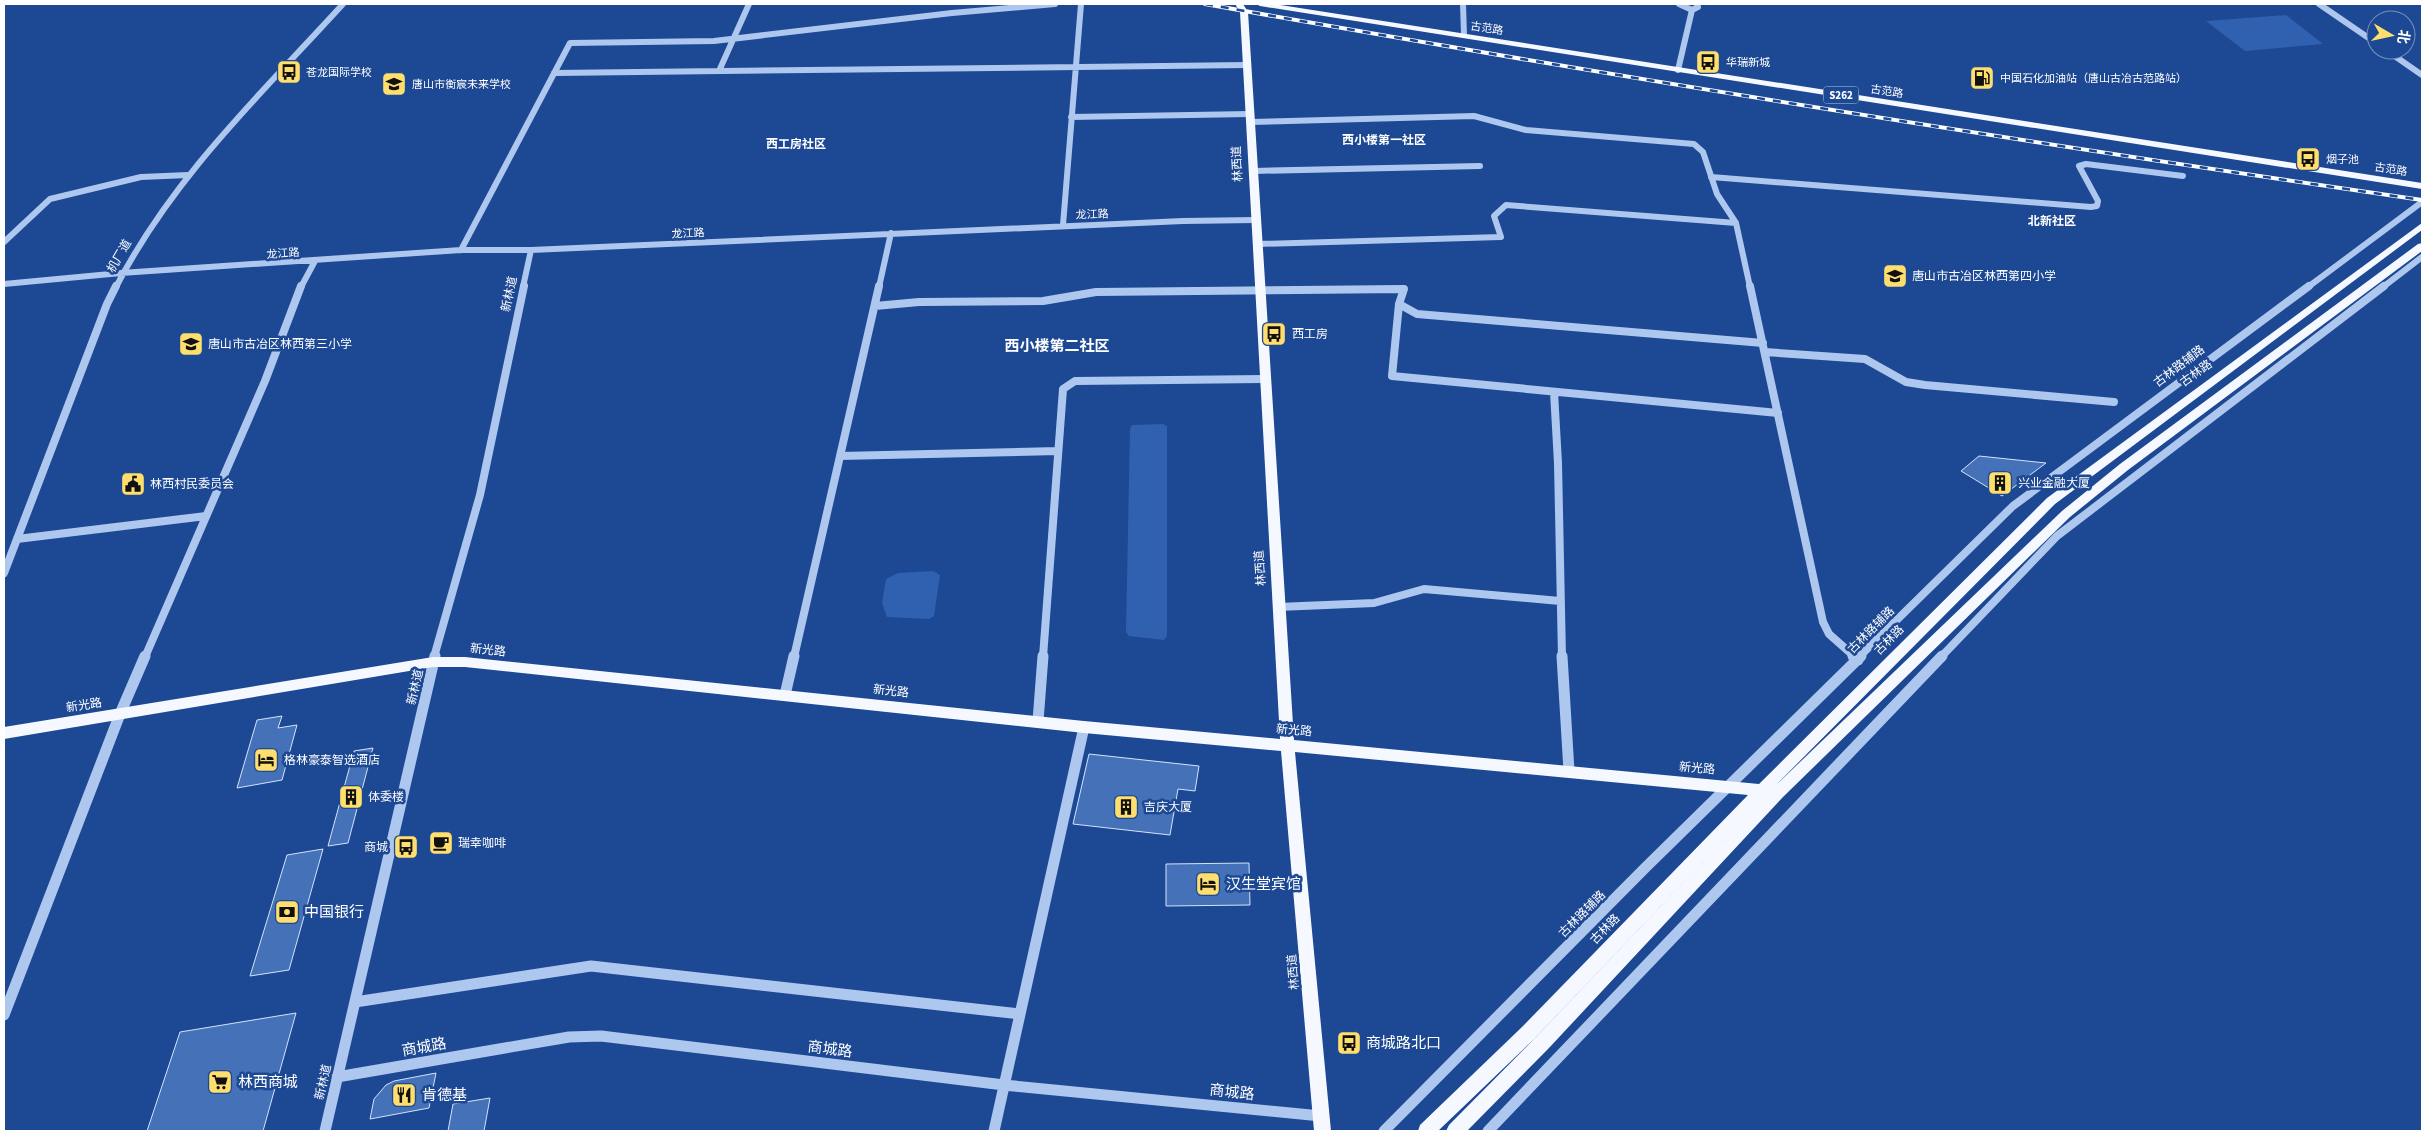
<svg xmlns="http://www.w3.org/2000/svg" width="2426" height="1135" font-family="'Source Sans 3','Noto Sans SC',sans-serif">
  <rect width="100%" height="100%" fill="#1d4893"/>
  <path fill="#3061b0" d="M2286,15l37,29 -78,7 -39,-30z
    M1163,424l4,2v210l-3,4 -35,-4 -3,-4 4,-203 2,-4z
    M933,571l7,4 -6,41 -5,3 -42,-2 -5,-14 4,-24 12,-6z"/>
  <path fill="#4571b9" stroke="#d4e3fa" d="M1979,456l67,7 -44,33 -41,-25z
    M282,716l-4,12 19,-3 -15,55 -45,8 20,-68z
    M373,748l-25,95 -20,3 26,-95z
    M1089,754l110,12 -4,25 -17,-2 -8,46 -97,-11z
    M323,849l-34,121 -39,6 37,-121z
    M1249,863l1,42 -84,1v-42z
    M296,1013l-33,118h-116l33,-99z
    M436,1073l-7,35 -59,11 4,-20 12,-14 8,-4z
    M490,1098l-6,33h-36l5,-27z"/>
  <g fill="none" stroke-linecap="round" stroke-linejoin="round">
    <path stroke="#aec7ee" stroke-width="6" d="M1463,4l1,31
      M1679,4l13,6
      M2319,4l57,39
      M2386,50l36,25
      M1678,70l14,-60 6,-3 -1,-3
      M719,71l30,-67
      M554,73l693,-8
      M1071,117l179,-3
      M1250,122l224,-6 52,14 168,14 9,8 14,42 19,29 14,64
      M1253,171l227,-5
      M1711,177l380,30 6,-1 1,-5 -19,-35 7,-2 97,12
      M1063,225l18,-221
      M4,242l46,-43 91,-22 47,-2
      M1257,244l244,-7 -7,-21 12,-11 230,18
      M461,250l109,-207 144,-2 238,-28 103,-9
      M4,284l117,-11 340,-23h70l652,-29 73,-1
      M116,287c57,-110 144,-192 227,-283
      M301,287l14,-26
      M523,287l8,-37
      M879,287l12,-54
      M2308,287l114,-85
      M2383,287l39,-30"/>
    <path stroke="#aec7ee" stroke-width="8" d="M1750,286l73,336 6,12 26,23
      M1399,304l18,10 346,29
      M875,306l44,-4 124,-1 53,-9 308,-3 -5,15 -7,72 386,37
      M1765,352l100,7 41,23 19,3 189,17
      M1554,392l4,71 4,194
      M840,456l218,-5
      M17,539l189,-23
      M4,573l103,-269 9,-18
      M1278,607l96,-4 50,-14 136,12
      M145,657l120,-276 36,-95
      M434,657l46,-162 44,-209
      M794,657l85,-371
      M1043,657l20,-268 12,-8 189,-2
      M1859,657l154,-151 296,-220
      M1941,657l116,-121 327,-250"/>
    <path stroke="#aec7ee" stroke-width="11" d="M1562,656l7,115
      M1853,656l5,4
      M785,695l9,-39
      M1038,721l5,-65
      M355,1002l236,-36 429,48
      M4,1015l116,-301 25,-58
      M337,1077l232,-40 32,-1 403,49 317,31
      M325,1131l110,-475
      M994,1131l90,-404
      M1384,1131l262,-264 215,-211
      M1488,1131l454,-475"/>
    <path fill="#f5f8ff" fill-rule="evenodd" d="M1235,4h8l5,8 46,728 465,44 288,-286 375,-275v7l-367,274 -280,282 287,-275 58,-47 298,-220 4,-1v8l-294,219 -58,47 -287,280 -234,251 -82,83h-21l3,-6 88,-89 228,-239 -231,242 -96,92h-20l2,-6 102,-98 226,-232 -453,-43 36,379h-17l-33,-380 -197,-18 -619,-66h-32l-429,72v-12l429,-70h32l619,64 196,18 -40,-727z
      M1256,4h18l1148,179v6l-1162,-183z"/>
    <defs>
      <path id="rail" d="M1205,4c405,72 810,137 1217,196"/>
    </defs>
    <use href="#rail" stroke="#fff" stroke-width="4"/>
    <use href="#rail" stroke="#1d4893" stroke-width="2.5" stroke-dasharray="8" stroke-linecap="butt"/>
  </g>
  <defs>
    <symbol id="bus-square" viewBox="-11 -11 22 22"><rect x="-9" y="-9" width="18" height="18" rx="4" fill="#fede6c" stroke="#1d4893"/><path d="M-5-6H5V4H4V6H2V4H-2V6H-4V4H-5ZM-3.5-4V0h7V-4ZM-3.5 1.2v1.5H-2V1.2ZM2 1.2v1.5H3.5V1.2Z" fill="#111"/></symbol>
    <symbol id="fuel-square" viewBox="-11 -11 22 22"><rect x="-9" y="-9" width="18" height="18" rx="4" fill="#fede6c" stroke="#1d4893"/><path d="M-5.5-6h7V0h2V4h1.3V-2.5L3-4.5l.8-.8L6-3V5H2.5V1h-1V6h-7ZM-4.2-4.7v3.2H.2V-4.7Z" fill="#111"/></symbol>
    <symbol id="school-square" viewBox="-11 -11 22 22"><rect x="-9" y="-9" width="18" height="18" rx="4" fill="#fede6c" stroke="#1d4893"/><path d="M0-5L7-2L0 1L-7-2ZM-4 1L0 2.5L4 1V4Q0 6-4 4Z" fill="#111"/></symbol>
    <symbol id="building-square" viewBox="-11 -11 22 22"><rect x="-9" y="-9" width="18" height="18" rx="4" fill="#fede6c" stroke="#1d4893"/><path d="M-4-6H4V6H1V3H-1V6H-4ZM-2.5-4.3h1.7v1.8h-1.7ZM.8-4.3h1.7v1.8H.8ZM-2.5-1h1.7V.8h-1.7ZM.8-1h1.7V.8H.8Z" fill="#111"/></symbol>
    <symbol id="civic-square" viewBox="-11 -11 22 22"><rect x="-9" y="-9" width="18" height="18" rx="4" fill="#fede6c" stroke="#1d4893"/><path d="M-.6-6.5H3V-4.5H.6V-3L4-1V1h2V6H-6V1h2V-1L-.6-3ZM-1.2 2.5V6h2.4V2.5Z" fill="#111"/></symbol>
    <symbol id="hotel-square" viewBox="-11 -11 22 22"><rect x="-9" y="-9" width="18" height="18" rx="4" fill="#fede6c" stroke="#1d4893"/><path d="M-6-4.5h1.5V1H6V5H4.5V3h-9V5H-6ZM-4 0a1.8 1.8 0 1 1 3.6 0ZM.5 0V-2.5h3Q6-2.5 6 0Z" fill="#111"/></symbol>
    <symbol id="cafe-square" viewBox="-11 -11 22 22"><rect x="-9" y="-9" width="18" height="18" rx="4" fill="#fede6c" stroke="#1d4893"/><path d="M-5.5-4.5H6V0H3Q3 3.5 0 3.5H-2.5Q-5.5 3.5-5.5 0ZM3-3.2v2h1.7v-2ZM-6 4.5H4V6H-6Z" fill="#111"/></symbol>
    <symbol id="bank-square" viewBox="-11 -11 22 22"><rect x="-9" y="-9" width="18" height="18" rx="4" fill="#fede6c" stroke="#1d4893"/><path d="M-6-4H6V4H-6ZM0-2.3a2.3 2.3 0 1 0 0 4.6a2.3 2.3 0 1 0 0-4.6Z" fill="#111"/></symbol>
    <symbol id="supermarket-square" viewBox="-11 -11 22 22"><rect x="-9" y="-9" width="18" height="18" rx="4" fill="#fede6c" stroke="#1d4893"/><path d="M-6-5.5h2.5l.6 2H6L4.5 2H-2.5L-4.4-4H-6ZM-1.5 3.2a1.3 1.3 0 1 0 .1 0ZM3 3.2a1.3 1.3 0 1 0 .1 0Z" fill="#111"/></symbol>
    <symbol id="restaurant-square" viewBox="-11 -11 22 22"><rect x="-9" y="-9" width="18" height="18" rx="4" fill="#fede6c" stroke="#1d4893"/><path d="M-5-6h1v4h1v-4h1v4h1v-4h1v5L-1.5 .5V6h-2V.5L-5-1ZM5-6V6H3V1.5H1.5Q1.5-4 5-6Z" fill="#111"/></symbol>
  </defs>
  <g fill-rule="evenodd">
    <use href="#bus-square" x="1694" y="48" width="28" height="28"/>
    <use href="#bus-square" x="275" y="58" width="28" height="28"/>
    <use href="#fuel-square" x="1968" y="64" width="28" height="28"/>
    <use href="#school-square" x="380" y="70" width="28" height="28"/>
    <use href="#bus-square" x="2294" y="145" width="28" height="28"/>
    <use href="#school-square" x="1881" y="262" width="28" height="28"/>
    <use href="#bus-square" x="1260" y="320" width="28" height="28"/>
    <use href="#school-square" x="177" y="330" width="28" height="28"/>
    <use href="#building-square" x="1986" y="469" width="28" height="28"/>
    <use href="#civic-square" x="119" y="470" width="28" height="28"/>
    <use href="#hotel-square" x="252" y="746" width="28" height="28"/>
    <use href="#building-square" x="337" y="783" width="28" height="28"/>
    <use href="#building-square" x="1112" y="793" width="28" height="28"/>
    <use href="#cafe-square" x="427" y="829" width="28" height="28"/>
    <use href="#bus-square" x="392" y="833" width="28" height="28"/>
    <use href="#hotel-square" x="1194" y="870" width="28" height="28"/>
    <use href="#bank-square" x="273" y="898" width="28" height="28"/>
    <use href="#bus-square" x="1335" y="1029" width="28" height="28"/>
    <use href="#supermarket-square" x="206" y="1068" width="28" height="28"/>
    <use href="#restaurant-square" x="390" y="1081" width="28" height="28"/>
  </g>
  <g text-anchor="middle" stroke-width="5" stroke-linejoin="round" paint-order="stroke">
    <g font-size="11" fill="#fff" stroke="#1d4893">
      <text transform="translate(1487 28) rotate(9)" y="4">古范路</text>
      <text transform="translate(1887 91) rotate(9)" y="4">古范路</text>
      <text transform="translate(2391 169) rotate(9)" y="4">古范路</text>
      <text transform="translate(1092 214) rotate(-2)" y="4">龙江路</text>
      <text transform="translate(688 233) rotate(-3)" y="4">龙江路</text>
      <text transform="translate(283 253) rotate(-4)" y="4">龙江路</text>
    </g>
    <g font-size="11" fill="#fff" stroke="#1d4893" text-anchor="start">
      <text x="1726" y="66">华瑞新城</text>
      <text x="306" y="76">苍龙国际学校</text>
      <text x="2000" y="82">中国石化加油站（唐山古冶古范路站）</text>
      <text x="412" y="88">唐山市衡宸未来学校</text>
      <text x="2326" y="163">烟子池</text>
    </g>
    <rect fill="#1d4893" stroke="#bbc8df" stroke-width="1" x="1823.5" y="86.5" width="35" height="17" rx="4"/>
    <g font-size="11" font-weight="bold" fill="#fff">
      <text x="1841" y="99">S262</text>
    </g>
    <g font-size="12" font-weight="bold" fill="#fff" stroke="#1d4893">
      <text x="1384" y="144">西小楼第一社区</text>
      <text x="796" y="148">西工房社区</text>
      <text x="2052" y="225">北新社区</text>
    </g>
    <g font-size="12" fill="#fff" stroke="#1d4893">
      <text transform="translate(1237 164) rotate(-93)" y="4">林西道</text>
      <text transform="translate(119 256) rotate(-60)" y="4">机厂道</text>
      <text transform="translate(509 294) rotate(-78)" y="4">新林道</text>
      <text transform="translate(2179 366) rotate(-37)" y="4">古林路辅路</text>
      <text transform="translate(2196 373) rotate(-36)" y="4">古林路</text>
      <text transform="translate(1260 568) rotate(-94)" y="4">林西道</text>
      <text transform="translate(1871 630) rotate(-45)" y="4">古林路辅路</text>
      <text transform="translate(1889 640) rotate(-45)" y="4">古林路</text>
      <text transform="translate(488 650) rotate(6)" y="4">新光路</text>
      <text transform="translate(415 687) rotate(-77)" y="4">新林道</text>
      <text transform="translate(891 691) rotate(6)" y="4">新光路</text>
      <text transform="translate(84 705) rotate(-9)" y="4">新光路</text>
      <text transform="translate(1294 730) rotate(5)" y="4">新光路</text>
      <text transform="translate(1697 768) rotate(5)" y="4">新光路</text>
      <text transform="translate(1582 914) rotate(-45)" y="4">古林路辅路</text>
      <text transform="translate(1605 929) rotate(-46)" y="4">古林路</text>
      <text transform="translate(1293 972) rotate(-95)" y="4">林西道</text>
      <text transform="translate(323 1082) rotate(-77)" y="4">新林道</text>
    </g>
    <g font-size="12" fill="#fff" stroke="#1d4893" text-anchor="start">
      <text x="1912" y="280">唐山市古冶区林西第四小学</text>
      <text x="1292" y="338">西工房</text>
      <text x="208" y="348">唐山市古冶区林西第三小学</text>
      <text x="2018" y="487">兴业金融大厦</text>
      <text x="150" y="488">林西村民委员会</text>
      <text x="284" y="764">格林豪泰智选酒店</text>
      <text x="368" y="801">体委楼</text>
      <text x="1144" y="811">吉庆大厦</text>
      <text x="458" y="847">瑞幸咖啡</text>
      <text x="388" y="851" text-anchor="end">商城</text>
    </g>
    <g font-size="15" font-weight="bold" fill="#fff" stroke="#1d4893">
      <text x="1057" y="351">西小楼第二社区</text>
    </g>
    <g font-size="15" fill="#fff" stroke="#1d4893" text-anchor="start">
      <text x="1226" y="889">汉生堂宾馆</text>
      <text x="304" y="917">中国银行</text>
      <text x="1366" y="1048">商城路北口</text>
      <text x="238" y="1087">林西商城</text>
      <text x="422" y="1100">肯德基</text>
    </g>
    <g font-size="15" fill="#fff" stroke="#1d4893">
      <text transform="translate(424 1047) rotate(-10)" y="5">商城路</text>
      <text transform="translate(830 1049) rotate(7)" y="5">商城路</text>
      <text transform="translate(1232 1092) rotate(6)" y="5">商城路</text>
    </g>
  </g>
  <rect width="2426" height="1135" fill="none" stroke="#ffffff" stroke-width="10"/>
  <g transform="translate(2391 35) rotate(99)"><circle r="24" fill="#1d4893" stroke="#7791be"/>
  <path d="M0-4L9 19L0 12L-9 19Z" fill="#fede6c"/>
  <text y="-8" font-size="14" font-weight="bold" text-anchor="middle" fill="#ffffff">北</text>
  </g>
</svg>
